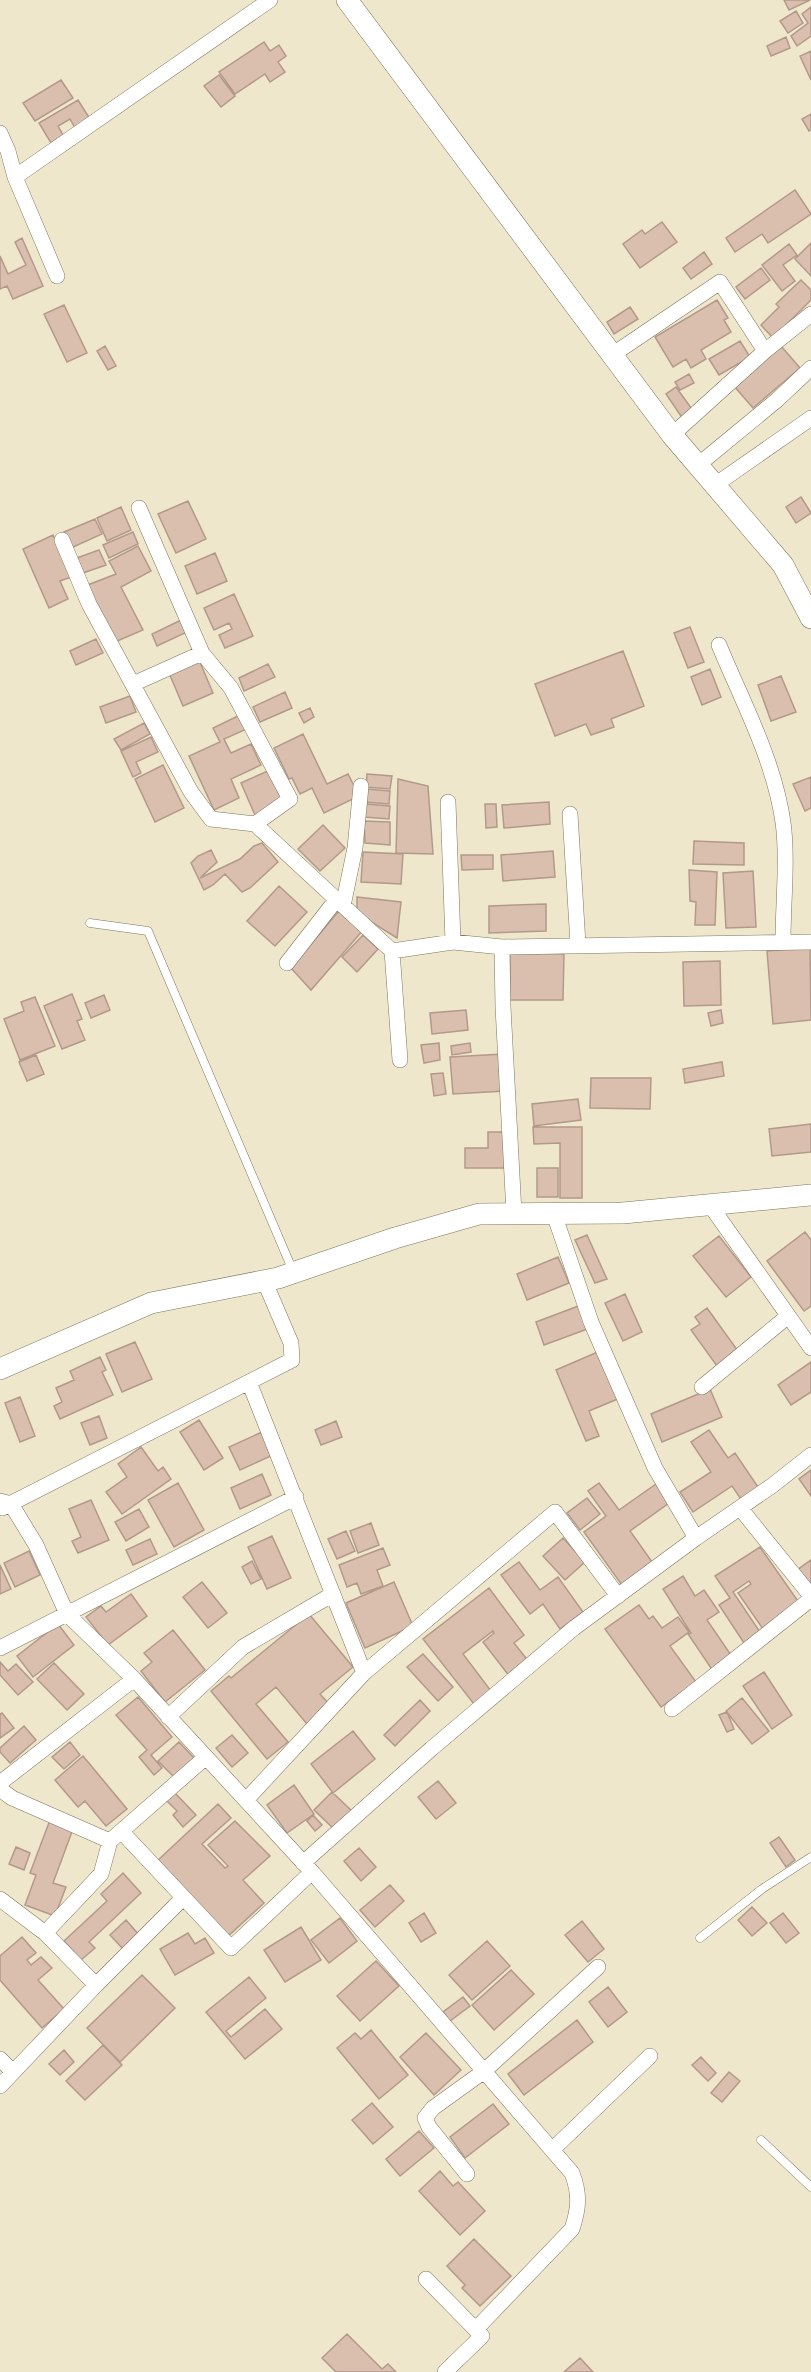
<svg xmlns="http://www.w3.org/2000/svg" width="811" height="2372" font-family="Figtree,sans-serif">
  <rect width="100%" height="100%" fill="#eee7cb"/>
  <path fill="#dabfaf" stroke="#b3998a" stroke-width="1.5" d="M784,0h26l-21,10z
    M811,7v29l-14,10 -6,-10 17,-13 -6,-9z
    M796,11l7,12 -15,10 -8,-12z
    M786,37l4,11 -19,8 -4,-10z
    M264,42l6,9 9,-6 7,11 -8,6 7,10 -15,10 -5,-8 -30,20 -16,-22z
    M811,51v29l-11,-24z
    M219,75l16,21 -14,11 -17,-21z
    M61,80l12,18 -38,23 -12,-18z
    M78,100l12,19 -15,9 -5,-9 -12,7 5,9 -12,8 -12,-20z
    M811,114v16l-2,1 -7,-12z
    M795,190l16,24 -43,29 -6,-9 -27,18 -9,-14z
    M662,222l15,20 -37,26 -17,-24 19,-14 3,4z
    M22,238l21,48 -30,13 -6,-13 -7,3v-33l8,18 18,-9 -11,-23z
    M811,243v33l-16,-17z
    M789,244l8,11 -14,10 12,16 -13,10 -20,-26z
    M704,252l8,12 -21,15 -8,-11z
    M761,268l9,12 -25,19 -9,-12z
    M801,280l10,10v10l-38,38 -12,-13 18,-18 -3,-3z
    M717,300l11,18 -4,2 7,12 -30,18 5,9 -15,9 -5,-9 -13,8 -18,-30z
    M64,305l23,48 -20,9 -23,-48z
    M630,307l8,12 -24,15 -7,-12z
    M740,341l10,16 -31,18 -10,-16z
    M105,346l11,20 -8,4 -11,-19z
    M781,346l19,22 -47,40 -19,-22z
    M689,374l5,9 -14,7 -5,-8z
    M676,387l18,25 -11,7 -17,-25z
    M801,497l10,16 -15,10 -10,-16z
    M188,501l18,38 -30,14 -18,-39z
    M121,507l10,23 -24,11 -10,-23z
    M95,519l7,15 -31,14 -7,-16z
    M133,532l5,12 -29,14 -6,-13z
    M53,535l18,42 -11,4 8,18 -19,9 -26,-59z
    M138,546l13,25 -30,16 22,43 -28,12 -30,-56 31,-12 -7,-13z
    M99,550l7,15 -26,9 -6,-15z
    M215,553l12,28 -30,13 -12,-28z
    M234,594l19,42 -28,12 -6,-13 13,-6 -3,-6 -15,7 -10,-22z
    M181,620l6,12 -30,14 -5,-12z
    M690,627l14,35 -16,6 -14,-35z
    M96,639l7,14 -27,12 -6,-14z
    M623,651l21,55 -33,13 3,8 -23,8 -5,-11 -31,12 -20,-52z
    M199,660l14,33 -30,13 -14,-33z
    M268,664l7,13 -31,14 -5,-13z
    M710,669l11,28 -19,8 -11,-28z
    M781,676l15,36 -25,9 -13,-36z
    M285,692l7,16 -32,14 -7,-15z
    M130,696l6,16 -30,11 -6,-16z
    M310,708l4,9 -10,6 -5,-10z
    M242,714l7,14 -25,11 7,14 20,-9 10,21 -30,14 8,19 -25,12 -25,-54 31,-14 -7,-14z
    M144,723l6,11 -29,16 -7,-11z
    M303,734l24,50 21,-10 11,22 -35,17 -12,-25 -12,6 -8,-16 -3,1 -15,-31z
    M151,737l7,15 -22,10 5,11 -8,4 -12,-26z
    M163,765l21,43 -29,14 -20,-43z
    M270,770l14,32 -29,13 -14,-32z
    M367,774l25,2 -2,13 -24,-2z
    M811,777v31l-6,3 -12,-27z
    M398,779l30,7 5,68 -37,-1z
    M366,789l24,2 -1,13 -25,-2z
    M549,802l1,22 -46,4 -2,-23z
    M365,804l25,2 -1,13 -25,-2z
    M485,804h11l1,23 -11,1z
    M364,821l26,1v23l-25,-2z
    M323,825l22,23 -25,23 -22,-22z
    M694,841l50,2v22l-51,-1z
    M262,843l16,19 -28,26 -8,4 -17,-18 -12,11 -9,5 -13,-27 7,-7 13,-6 6,12 -17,16 40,-19 14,-13z
    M553,851l2,26 -52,4 -2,-26z
    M363,852l40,2 -2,30 -40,-2z
    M461,855h32v14l-31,1z
    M689,870l28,2 -2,53h-20l1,-23 -6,-1z
    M753,871l3,56 -30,1 -3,-55z
    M279,886l28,26 -32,34 -28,-25z
    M357,897l44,5 -4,36 -40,-25z
    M546,904v27l-57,2v-27z
    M343,906l21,23 -53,61 -20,-22z
    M363,935l15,14 -21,23 -15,-15z
    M810,947l1,73 -38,4 -6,-73z
    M510,952l54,2 -1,46h-53z
    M720,961l1,44 -37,1 -1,-44z
    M72,994l10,25 -5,2 8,19 -23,9 -18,-43z
    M104,995l6,15 -19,8 -6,-15z
    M35,997l20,49 -35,14 -16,-41 20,-8 -3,-9z
    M466,1010l2,20 -36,4 -2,-21z
    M721,1010l2,13 -12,3 -3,-13z
    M439,1043l1,17 -16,3 -3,-18z
    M470,1043l1,9 -19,3 -1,-9z
    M503,1054l2,37 -52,3 -3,-37z
    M36,1055l8,19 -17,7 -8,-19z
    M722,1062l2,14 -39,7 -2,-14z
    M443,1073l3,21 -12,2 -3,-22z
    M591,1078h60l-1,31 -60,-1z
    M578,1099l3,21 -47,6 -2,-22z
    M811,1124v28l-39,4 -3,-27z
    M533,1127h49v71h-22v-55l-26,1z
    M488,1132h17v36h-40v-20h23z
    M537,1168h21v29h-21z
    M805,1232l6,8v66l-7,5 -37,-50z
    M587,1235l20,44 -12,4 -20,-43z
    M719,1236l32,41 -25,20 -33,-41z
    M558,1257l11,26 -42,17 -10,-26z
    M625,1294l17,38 -19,9 -18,-38z
    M581,1305l9,23 -46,17 -8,-23z
    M707,1308l31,43 -21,15 -26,-36 9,-6 -5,-7z
    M135,1342l17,37 -30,13 -16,-38z
    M600,1351l20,47 -31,13 10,25 -13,5 -30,-71z
    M100,1357l6,13 -4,2 11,23 -53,24 -6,-13 8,-4 -6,-14 18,-8 -4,-9z
    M811,1362v30l-20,13 -13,-20z
    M710,1389l12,28 -60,25 -11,-28z
    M20,1397l15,39 -15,6 -15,-39z
    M99,1416l8,22 -17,7 -9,-22z
    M199,1420l24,38 -19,12 -24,-38z
    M336,1421l6,16 -21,8 -6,-15z
    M709,1430l19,28 7,-5 25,37 -17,12 -11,-16 -39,26 -13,-20 31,-20 -20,-30z
    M262,1432l11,23 -33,15 -11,-23z
    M141,1447l17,24 5,-4 8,12 -49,35 -16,-22 21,-15 -9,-13z
    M811,1470v26l-12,-17z
    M262,1474l9,21 -31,14 -9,-21z
    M178,1483l26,47 -30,17 -26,-47z
    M599,1483l20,27 37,-26 13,19 -39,28 25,35 -31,22 -40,-56 22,-16 -18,-25z
    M587,1498l13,16 -20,16 -13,-17z
    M91,1500l18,40 -31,13 -6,-12 9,-4 -12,-28z
    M139,1509l10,18 -23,14 -11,-19z
    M371,1523l8,22 -21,8 -8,-22z
    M346,1531l9,20 -18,8 -9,-20z
    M272,1536l19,42 -24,11 -19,-42z
    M563,1538l22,24 -20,18 -22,-24z
    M150,1539l7,15 -24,11 -7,-15z
    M760,1547l40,57 -37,25 -25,-36 13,-9 -2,-3 -16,11 27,40 -16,11 -25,-38 11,-7 -15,-22z
    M383,1548l7,17 -13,5 6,16 -22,8 -4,-11 -10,4 -8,-22z
    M29,1551l11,24 -25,12 -11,-24z
    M811,1560v28l-14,-18z
    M252,1561l9,18 -10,5 -9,-17z
    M519,1562l21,28 18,-13 25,35 -23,17 -17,-25 -13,10 -29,-39z
    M0,1565l11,24 -11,5z
    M683,1576l12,20 9,-6 15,22 -12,8 26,38 -20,13 -25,-37 3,-1 -28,-44z
    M202,1582l25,31 -19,15 -25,-31z
    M394,1582l19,44 -48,22 -19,-45z
    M489,1588l35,47 -10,8 15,19 -19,15 -27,-35 11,-9 -1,-2 -30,23 28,37 -17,13 -51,-65z
    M131,1594l16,22 -39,29 -22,-28 15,-11 5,6z
    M639,1605l10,14 4,-3 9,12 16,-11 11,15 -19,14 26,36 -35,25 -56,-78z
    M309,1614l44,53 -33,27 10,11 -23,19 -31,-37 -20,17 32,38 -21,17 -56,-68 18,-15 2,2z
    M58,1624l16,21 -41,32 -16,-21z
    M173,1630l32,40 -40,32 -24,-31 11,-9 -8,-9z
    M423,1654l30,33 -15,14 -31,-34z
    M0,1662l8,9 8,-7 17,18 -15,13 -18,-20z
    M54,1663l30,31 -17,16 -30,-31z
    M764,1672l28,43 -20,14 -29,-43z
    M138,1697l34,40 -21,18 11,13 -8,7 -15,-18 8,-7 -31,-35z
    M742,1698l27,33 -17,13 -26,-33z
    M420,1700l10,11 -35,35 -11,-11z
    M727,1712l7,17 -7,3 -8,-17z
    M2,1713l12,15 -14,10v-24z
    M24,1726l12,14 -26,23 -10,-11v-4z
    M353,1731l22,28 -42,34 -22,-29z
    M232,1735l16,18 -16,14 -16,-19z
    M70,1742l10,13 -16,14 -12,-12z
    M179,1742l16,17 -20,19 -17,-17z
    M83,1756l44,53 -21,17 -21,-25 -7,6 -23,-27z
    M438,1781l18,22 -20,16 -18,-22z
    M294,1785l20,29 -27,19 -20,-28z
    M174,1792l22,23 -13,12 -10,-12 4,-4 -11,-11z
    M332,1792l22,21 -18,18 -22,-21z
    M218,1804l13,14 -29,26 23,24 3,-2 -20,-21 27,-24 35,35 -27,24 21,23 -39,36 -68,-78z
    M313,1815l9,10 -7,6 -8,-10z
    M50,1820l23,9 -20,54 13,4 -11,29 -30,-11 11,-30 -6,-2z
    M779,1837l16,23 -9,7 -16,-24z
    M16,1847l14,6 -6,17 -15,-6z
    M359,1848l17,19 -15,14 -17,-20z
    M123,1873l18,20 -52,49 6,6 -14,12 -17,-19 43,-40 -6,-7z
    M390,1885l14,16 -29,26 -15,-17z
    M752,1907l15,16 -15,13 -14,-16z
    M424,1913l12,20 -15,9 -12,-19z
    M783,1913l16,20 -13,10 -16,-20z
    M340,1918l17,23 -28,22 -18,-23z
    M126,1920l14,16 -16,14 -14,-15z
    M582,1921l22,28 -16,13 -23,-27z
    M301,1927l20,33 -36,22 -21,-32z
    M188,1933l7,11 10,-6 9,15 -39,22 -15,-26z
    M22,1937l14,16 -9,7 4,5 10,-8 11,11 -14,12 26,29 -22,19 -42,-48v-24z
    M487,1941l23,25 -38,34 -23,-25z
    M376,1961l23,25 -39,35 -23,-25z
    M511,1970l23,24 -40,36 -22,-25z
    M142,1975l33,33 -55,54 -33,-34z
    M249,1977l17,21 -40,33 5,6 34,-28 17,20 -37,30 -39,-47z
    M608,1987l19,25 -19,15 -19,-25z
    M463,1997l7,9 -20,15 -7,-9z
    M577,2020l16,22 -69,53 -16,-21z
    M371,2030l37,45 -29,24 -42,-51 18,-15 6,6z
    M426,2033l35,37 -27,25 -34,-38z
    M103,2045l19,20 -37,35 -19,-19z
    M64,2050l10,12 -14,13 -11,-11z
    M701,2057l15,16 -8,8 -16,-16z
    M729,2072l11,9 -18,21 -11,-9z
    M372,2103l21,24 -20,17 -21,-24z
    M493,2104l16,20 -44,34 -15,-21z
    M419,2131l15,17 -34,28 -14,-17z
    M440,2171l13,15 5,-4 27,29 -25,24 -41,-44z
    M474,2239l37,37 -31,30 -18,-18 3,-3 -18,-19z
    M347,2334l35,35 6,-5 8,8h-60l-14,-14z
    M580,2358l13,14h-29z"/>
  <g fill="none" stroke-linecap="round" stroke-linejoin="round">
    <defs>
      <path id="lane" d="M90,923l58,8 145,340
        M700,1938l62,-49 49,-32
        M761,2140l50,47"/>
      <path id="street" d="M0,133l8,18 7,26 42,99
        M15,177l255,-177
        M612,355l108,-73 45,69
        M672,435l93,-84 46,-37
        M698,465l79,-65 34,-32
        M715,485l96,-67
        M139,508l63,145 29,35 59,111 -35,25
        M62,540l27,64 102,188 20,27 44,5 137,127 61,-9 49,5 309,-5
        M719,645c24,58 55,115 64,177 5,37 0,81 0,119
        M133,684l69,-31
        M448,802l5,140
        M570,814l8,130
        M343,906l12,-58 6,-62
        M502,947l1,60 11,206
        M392,951l8,109
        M287,963l49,-63
        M710,1205l101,143
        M554,1214l37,108 64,146 41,70
        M249,1382l115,291
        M702,1387l85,-70
        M0,1501l11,3 25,41 31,69 67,65 178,193 260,301c8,21 7,35 0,56l-96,100
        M2,1508l290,-148 -1,-17 -27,-63
        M740,1508l71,88
        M0,1648l296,-151
        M672,1709l139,-110
        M168,1717l75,-70 90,-53
        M0,1783l134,-104
        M0,1789l12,9 98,43
        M246,1800l118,-127 191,-161 63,84
        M121,1831l110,117 81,-76
        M303,1863l128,-114 143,-121 122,-90 77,-53 38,-30
        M0,1899l45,34 51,52 -96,101
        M45,1933l56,-59 9,-33 96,-84
        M96,1985l87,-87
        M0,2059l13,13
        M553,2149l97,-93
        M467,2174l-38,-47 -4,-9 8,-10 50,-36 115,-105
        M426,2279l56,57 -37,36"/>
      <path id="secondary" d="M347,0l325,435 111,130 28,53
        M0,1369l151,-66 127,-25 117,-40 84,-24 144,-1 188,-18"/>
    </defs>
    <use href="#lane" stroke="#7c765d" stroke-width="9"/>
    <use href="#street" stroke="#7c765d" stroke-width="16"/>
    <use href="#secondary" stroke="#7c765d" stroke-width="22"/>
    <use href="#lane" stroke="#fff" stroke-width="8"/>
    <use href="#street" stroke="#fff" stroke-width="15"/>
    <use href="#secondary" stroke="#fff" stroke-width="21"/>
  </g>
</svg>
